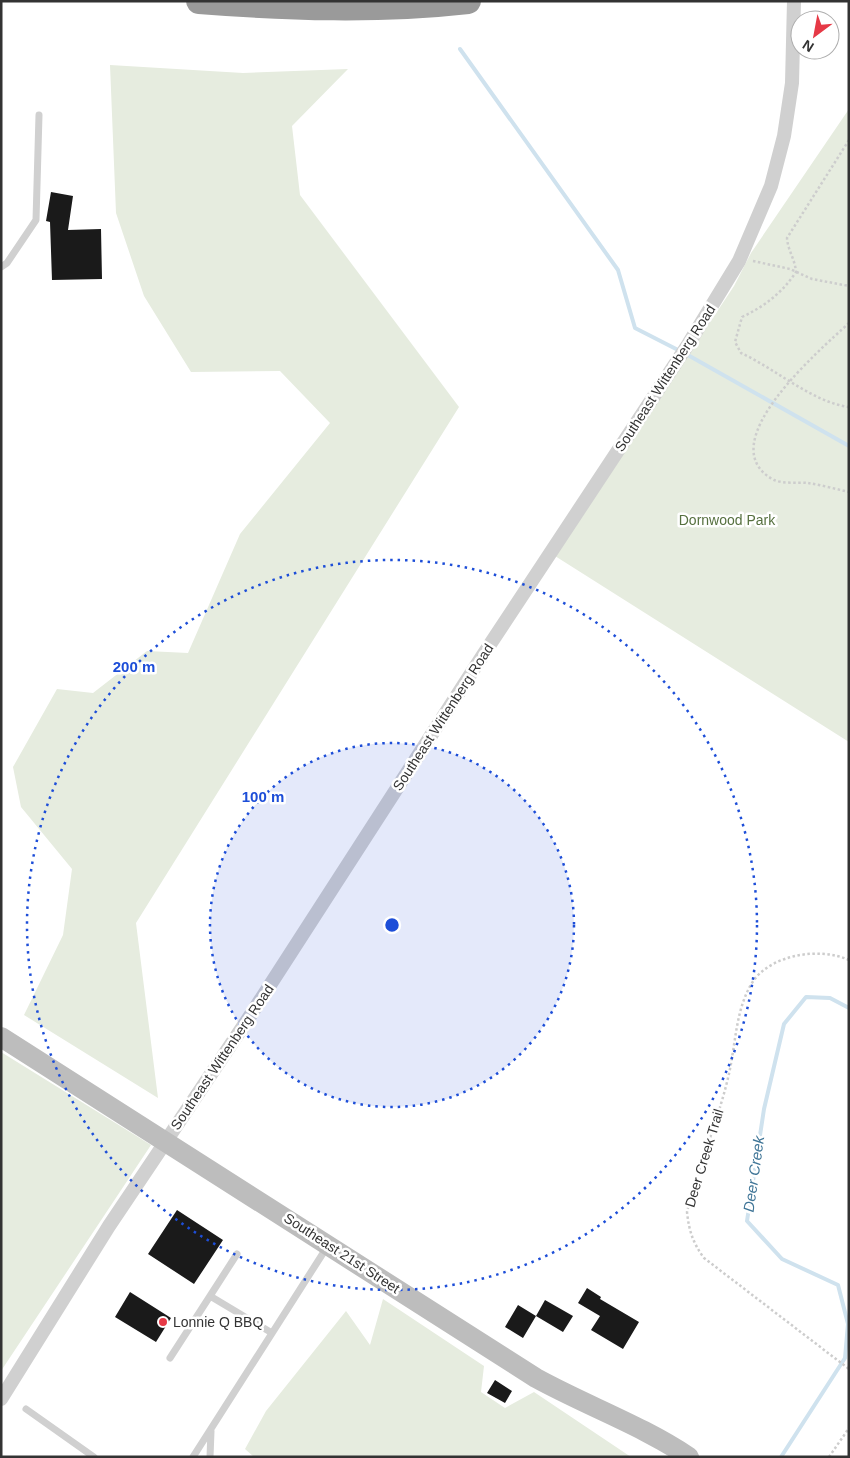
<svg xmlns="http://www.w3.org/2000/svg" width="850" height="1458" font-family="Arial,sans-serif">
  <rect width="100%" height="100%" fill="#fff"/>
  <path fill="#e6ecdf" d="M110,65l133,8 105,-4 -56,57 8,69 159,212 -323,516 22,175 -134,-83 39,-80 9,-66 -51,-62 -8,-40 44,-78 36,4 54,-42 41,2 52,-119 90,-111 -50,-52 -89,1 -47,-76 -28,-83z
    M849,109v633l-294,-186 179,-270 17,-33z
    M1,1052l150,93 -150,226z
    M383,1299l101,67 -3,26 24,16 29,-16 97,65h-377l-9,-8 21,-38 80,-100 24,34z"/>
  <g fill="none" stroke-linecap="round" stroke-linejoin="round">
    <path stroke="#cfe2ee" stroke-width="4" d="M460,49l158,221 17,58 45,23
      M686,354l163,92
      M781,1457l64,-99 3,-34 -10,-39 -56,-26 -35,-38 17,-112 20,-85 22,-27 24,1 19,10"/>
  </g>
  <path fill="#1a1a1a" d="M51,192l22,4 -5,34 33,-1 1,50 -50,1 -2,-58 -4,-1z
    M177,1210l46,30 -29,44 -46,-30z
    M587,1288l14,9 -1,2 39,23 -16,27 -32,-19 9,-14 -22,-13z
    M130,1292l41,26 -15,24 -41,-25z
    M545,1300l28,16 -10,16 -27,-16 -13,22 -18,-11 13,-22 18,11z
    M495,1380l17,11 -7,12 -18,-10z"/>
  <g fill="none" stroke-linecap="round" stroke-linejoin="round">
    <path stroke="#cdcdcd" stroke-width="2.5" stroke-dasharray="2.5 2.5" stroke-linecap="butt" d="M849,140l-62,98c1,13 8,21 9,34 -14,21 -31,34 -54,45l-7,25 6,11c35,16 71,49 108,54
      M753,261l37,8 22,10 37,7
      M849,323c-29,27 -141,122 -75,157 9,4 24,2 34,3 13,2 28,6 41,9
      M849,960c-28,-13 -76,-6 -95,20 -19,27 -18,66 -26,98 -11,46 -30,89 -41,134 2,19 6,31 17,46l145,111
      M829,1457l20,-29"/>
    <path stroke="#d0d0d0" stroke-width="7" d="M1,267l6,-4 29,-43 3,-105
      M237,1254l-27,42 62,37
      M170,1358l40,-62
      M26,1409l68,48
      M193,1457l134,-210
      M210,1457l1,-26"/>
    <path stroke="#d0d0d0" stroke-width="14" d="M1,1399l108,-173 141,-210 233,-361 206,-312 50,-82 32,-75 13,-50 8,-53 2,-82"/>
    <path stroke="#bdbdbd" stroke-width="20" d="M1,1037l535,341c51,28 105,47 153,79"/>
    <path stroke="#9a9a9a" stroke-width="26" d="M199,1c90,7 180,10 269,0"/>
  </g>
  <circle cx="392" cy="925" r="182" fill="#1d4ed8" fill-opacity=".12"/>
  <g fill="none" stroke="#1d4ed8" stroke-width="2.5" stroke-dasharray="2.5 5">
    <circle cx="392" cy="925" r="182"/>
    <circle cx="392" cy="925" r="365"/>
  </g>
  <circle fill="#e63946" stroke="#fff" stroke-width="2" cx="163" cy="1322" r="5"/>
  <g text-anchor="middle" stroke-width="5" stroke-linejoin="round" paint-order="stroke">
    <g font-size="14" fill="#333" stroke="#fff">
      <text transform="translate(665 378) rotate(-57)" y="5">Southeast Wittenberg Road</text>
      <text transform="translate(443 717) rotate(-57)" y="5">Southeast Wittenberg Road</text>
      <text transform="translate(222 1057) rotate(-56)" y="5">Southeast Wittenberg Road</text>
      <text transform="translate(704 1158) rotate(-73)" y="5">Deer Creek Trail</text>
      <text transform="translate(342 1253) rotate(33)" y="5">Southeast 21st Street</text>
    </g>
    <g font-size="14" fill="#56703f" stroke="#fff">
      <text x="727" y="525">Dornwood Park</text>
    </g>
    <g font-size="14" fill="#333" stroke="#fff" text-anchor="start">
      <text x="173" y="1327">Lonnie Q BBQ</text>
    </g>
    <g font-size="15" font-style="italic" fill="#3f7597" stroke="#fff">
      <text transform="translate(754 1174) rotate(-82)" y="5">Deer Creek</text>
    </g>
  </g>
  <circle cx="392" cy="925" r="8" fill="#1d4ed8" stroke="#fff" stroke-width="2.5"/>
  <g font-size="15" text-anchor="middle" font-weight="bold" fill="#1d4ed8" stroke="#fff" stroke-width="5" stroke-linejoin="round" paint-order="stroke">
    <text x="134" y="672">200 m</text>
    <text x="263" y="802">100 m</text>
  </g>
  <rect width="850" height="1458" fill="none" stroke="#333333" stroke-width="5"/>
  <g transform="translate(815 35) rotate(212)"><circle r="24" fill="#ffffff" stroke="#adadad"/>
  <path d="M0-4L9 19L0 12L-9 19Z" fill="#e63946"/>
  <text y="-8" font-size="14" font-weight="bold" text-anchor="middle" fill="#333333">N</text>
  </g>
</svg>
